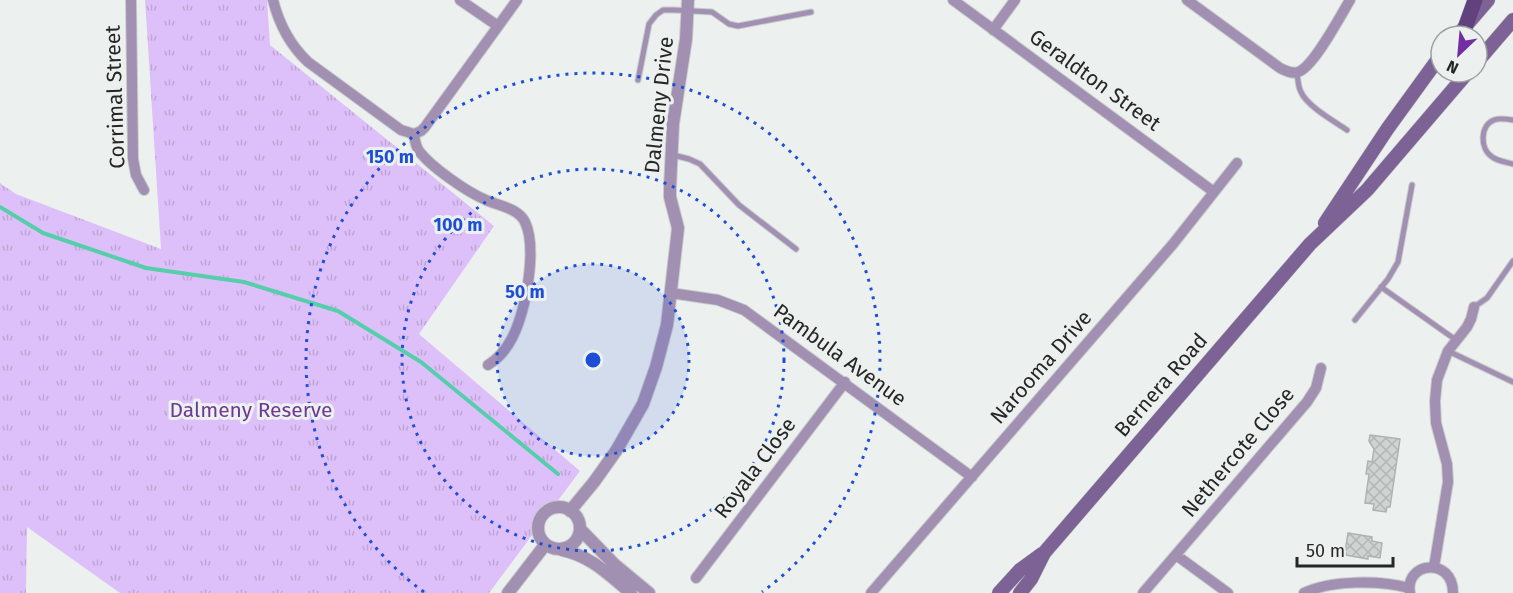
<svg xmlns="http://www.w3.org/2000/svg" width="1513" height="593" font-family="'Fira Sans',sans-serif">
  <defs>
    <pattern id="park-tufts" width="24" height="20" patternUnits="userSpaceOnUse" patternTransform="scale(1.5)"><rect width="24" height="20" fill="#ddc0f9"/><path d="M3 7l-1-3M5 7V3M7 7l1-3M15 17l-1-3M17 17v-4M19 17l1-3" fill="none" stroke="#bea5d5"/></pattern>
    <pattern id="building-cross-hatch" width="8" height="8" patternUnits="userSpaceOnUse" patternTransform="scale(1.5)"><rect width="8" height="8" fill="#cfd4d2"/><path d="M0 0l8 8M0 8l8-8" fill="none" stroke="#b2b6b4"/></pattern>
  </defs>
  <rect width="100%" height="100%" fill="#ecf1ef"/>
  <path fill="url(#park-tufts)" d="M145,0h122l3,45 224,181 -75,108 161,137 -91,122h-369l-93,-66 -1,66h-26v-410l16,11 145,55z"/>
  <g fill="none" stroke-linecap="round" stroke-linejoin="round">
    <path stroke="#56ceab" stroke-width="4" d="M0,207l43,26 103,35 98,14 94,29 83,51 137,112"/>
  </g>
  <path fill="url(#building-cross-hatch)" stroke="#afb3b1" stroke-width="1.5" d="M1370,435l30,4 -10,68h-3l-1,5 -13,-2 1,-6 -9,-1 4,-29h-3l2,-13 4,1 2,-13 -5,-8z
    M1348,533l24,4v4l10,2 -2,15 -12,-2v3l-22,-4v-2l-1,-1z"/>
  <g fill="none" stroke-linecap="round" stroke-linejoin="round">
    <defs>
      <path id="service" d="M1297,73c1,6 1,14 4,19 6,14 33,29 46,38
        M638,80l11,-56 7,-9 7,-5h11l38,2 17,12 9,2 73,-14
        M1513,120c-6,-1 -14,-2 -19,0 -14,5 -14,28 -3,36 5,5 15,6 22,8
        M673,155l16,4 11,5 39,41 57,44
        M1381,287l75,53
        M1474,307l13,-9 26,-37
        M1355,320l33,-41 10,-17 14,-77
        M1448,351l65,31"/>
      <path id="minor" d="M131,0l2,159 3,16 8,15
        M273,0c6,24 17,45 35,62l93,68 13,4
        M460,0l38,26
        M953,0l261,192
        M1187,0l93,68c6,3 12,6 18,4 15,-4 43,-57 52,-72
        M993,30l22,-30
        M414,134c1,6 1,11 5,17 12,16 48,41 67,49 13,6 32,8 39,22 10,21 4,60 -1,82 -6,24 -14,47 -36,61
        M414,134l7,-3 4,-4 92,-127
        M671,293l47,7 26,10 228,167
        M1176,555l52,38
        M1434,567l14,-85 -1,-18 -11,-41 -1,-22 2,-21 11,-29 19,-24 4,-8 3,-12
        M696,578l149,-196
        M871,593l302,-349 64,-81
        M1143,593l164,-191 9,-14 5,-20
        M1304,593c27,-13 76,-13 105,-5
        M1410,593c-6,-31 43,-37 43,0"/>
      <path id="tertiary" d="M538 528a21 21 0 1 1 42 0a21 21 0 1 1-42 0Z
        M570,511l24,-29 22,-31 27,-47 13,-37 11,-42 10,-88 1,-9 -8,-31v-9l3,-64 13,-85 2,-39
        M580,529l34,35 35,29
        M562,550c29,6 47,25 69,43
        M508,593l37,-48"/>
      <path id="secondary" d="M1457,36l31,-36
        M1477,62l36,-42
        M1325,223l63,-95 53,-73
        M999,593l21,-23 22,-16
        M1020,593l11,-14 13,-26 266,-309 57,-54 101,-118"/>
      <path id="primary" d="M1466,25l9,-25"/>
    </defs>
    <use href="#service" stroke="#c8cccb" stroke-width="7"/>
    <use href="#minor" stroke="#c8cccb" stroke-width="12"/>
    <use href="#tertiary" stroke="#c8cccb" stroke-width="14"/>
    <use href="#secondary" stroke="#c8cccb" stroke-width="15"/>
    <use href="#primary" stroke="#c8cccb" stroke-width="16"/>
    <use href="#service" stroke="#a290b3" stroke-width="5"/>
    <use href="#minor" stroke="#a290b3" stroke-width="10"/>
    <use href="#tertiary" stroke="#a290b3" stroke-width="12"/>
    <use href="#secondary" stroke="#7d6395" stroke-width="14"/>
    <use href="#primary" stroke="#62427e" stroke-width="15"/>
  </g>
  <circle cx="593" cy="360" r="96" fill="#1d4ed8" fill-opacity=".12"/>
  <g fill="none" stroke="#1d4ed8" stroke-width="3" stroke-dasharray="3 6">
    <circle cx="593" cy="360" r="96"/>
    <circle cx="593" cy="360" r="191"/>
    <path d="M424 592A287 287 0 1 1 762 592"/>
  </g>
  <g text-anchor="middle" stroke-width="6" stroke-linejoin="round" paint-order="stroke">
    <g font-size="21" fill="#252626" stroke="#ecf1ef">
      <text transform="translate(1095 80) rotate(36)" y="7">Geraldton Street</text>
      <text transform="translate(115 97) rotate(-92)" y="7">Corrimal Street</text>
      <text transform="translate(659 105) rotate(-84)" y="7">Dalmeny Drive</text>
      <text transform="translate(840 355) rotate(36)" y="7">Pambula Avenue</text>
      <text transform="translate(1041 367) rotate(-49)" y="7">Narooma Drive</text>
      <text transform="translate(1161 385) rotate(-49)" y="7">Bernera Road</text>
      <text transform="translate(1238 452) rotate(-50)" y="7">Nethercote Close</text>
      <text transform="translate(755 468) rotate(-53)" y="7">Royala Close</text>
    </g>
    <g font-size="21" fill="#6e3996" stroke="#ecf1ef">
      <text x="251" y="417">Dalmeny Reserve</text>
    </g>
  </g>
  <circle cx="593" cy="360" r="9" fill="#1d4ed8" stroke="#ecf1ef" stroke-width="3"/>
  <g font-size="18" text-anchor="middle" font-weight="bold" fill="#1d4ed8" stroke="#ecf1ef" stroke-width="6" stroke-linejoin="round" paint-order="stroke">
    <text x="390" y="163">150 m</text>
    <text x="458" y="231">100 m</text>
    <text x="525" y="298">50 m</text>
  </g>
  <g transform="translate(1459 54) rotate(206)"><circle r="28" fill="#ecf1ef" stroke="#9ca09f" stroke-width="1.5"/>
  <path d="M0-4.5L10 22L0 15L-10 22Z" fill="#722ea2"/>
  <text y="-9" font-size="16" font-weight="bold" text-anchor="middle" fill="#252626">N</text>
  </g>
  <path d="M1297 557v9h96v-9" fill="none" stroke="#252626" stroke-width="3"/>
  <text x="1306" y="557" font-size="18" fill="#252626" stroke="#ecf1ef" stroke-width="4.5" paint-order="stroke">50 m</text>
</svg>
